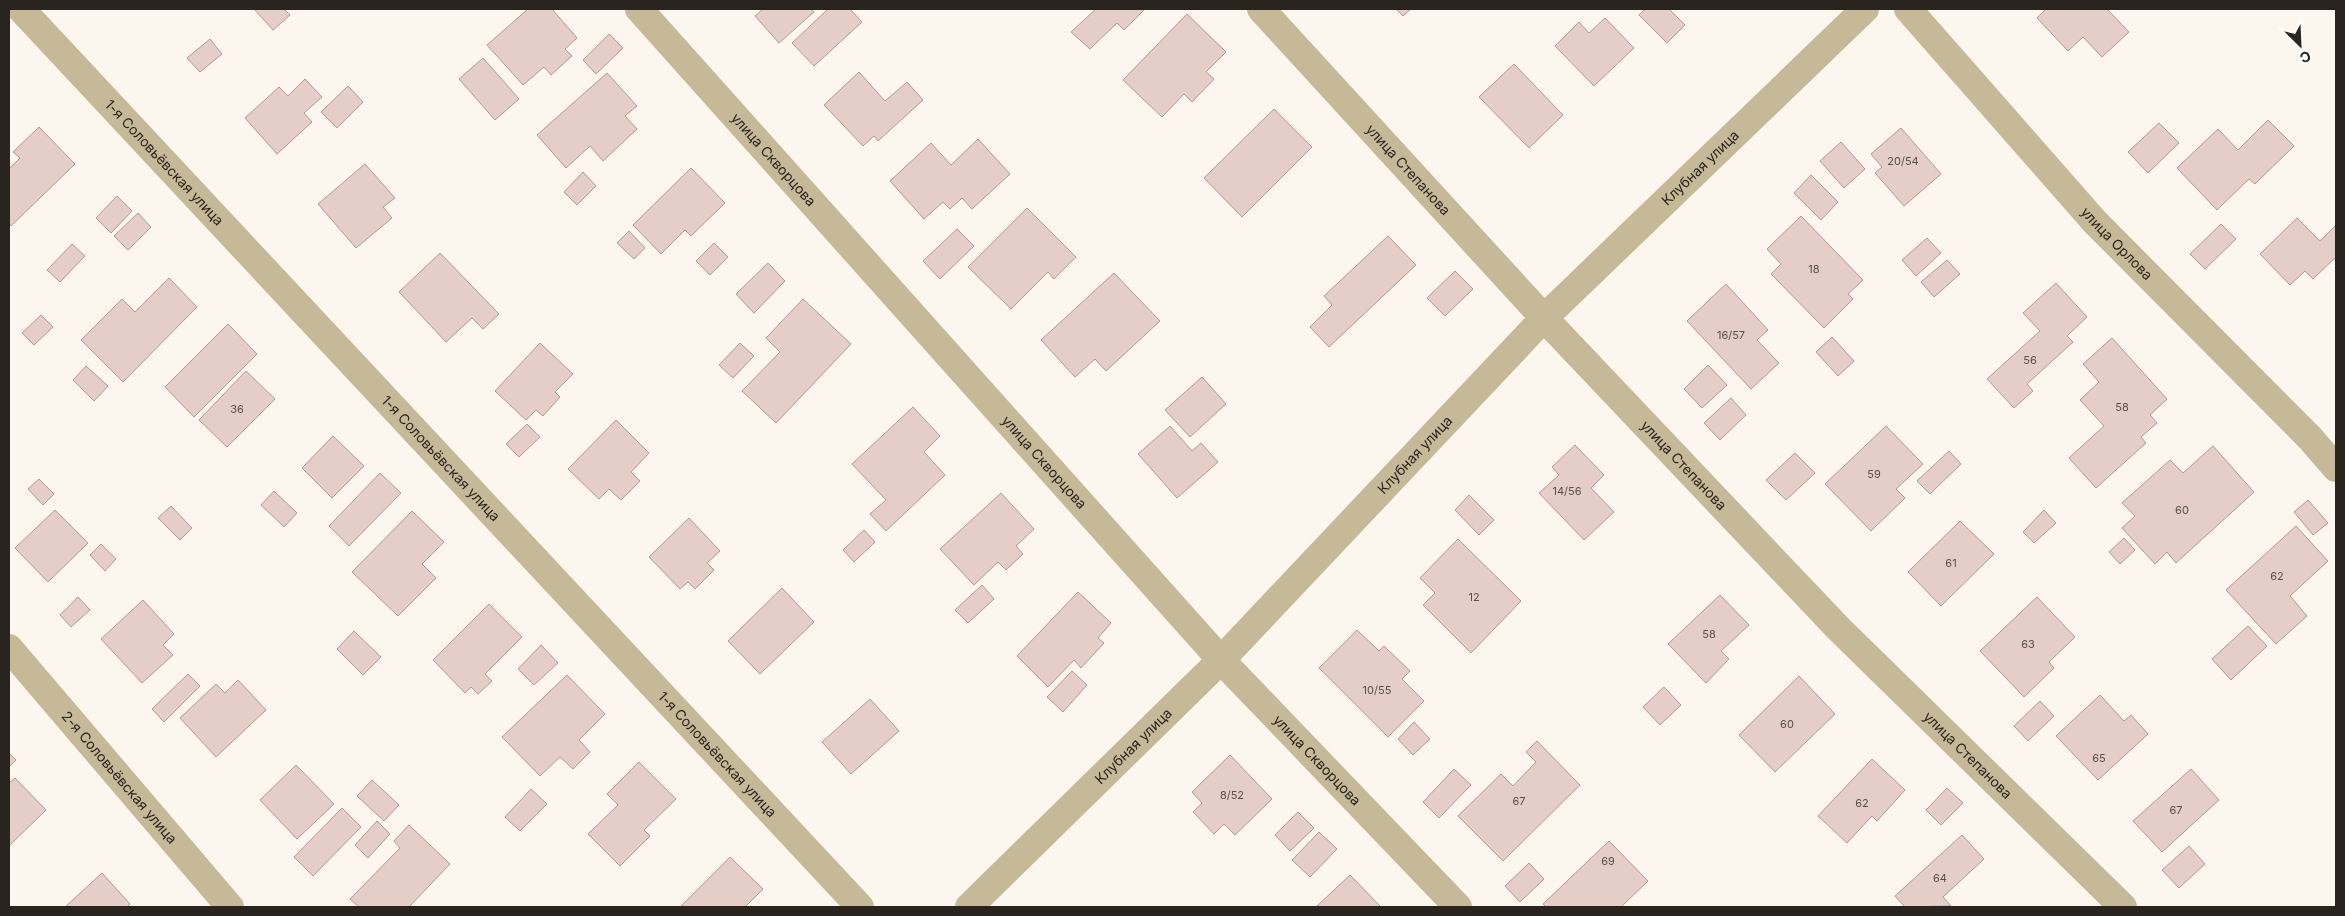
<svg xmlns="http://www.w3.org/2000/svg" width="2345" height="916" font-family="Inter,sans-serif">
  <rect width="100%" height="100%" fill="#fdf6ef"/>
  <path fill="#e5cec7" stroke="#ae9892" d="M254,9h30l6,6 -17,15z
    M528,9h24l25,29 -12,11 7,7 -21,19 -7,-8 -21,18 -36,-40z
    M763,9h48l3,3 -35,31 -24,-27z
    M828,9h22l12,13 -48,44 -22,-23z
    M1096,9h49l-21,21 -7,-7 -27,26 -19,-17z
    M1396,9h15l-8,7z
    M1645,9h24l16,16 -18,18 -28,-28z
    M2046,9h61l22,23 -27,25 -19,-20 -15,14 -31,-33z
    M1187,14l39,38 -20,20 8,7 -22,23 -8,-8 -22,23 -39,-37z
    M1605,18l29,30 -40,38 -39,-40 24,-24 10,11z
    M609,34l14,14 -27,26 -13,-14z
    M210,39l12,15 -22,18 -13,-14z
    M483,58l36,41 -24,21 -36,-41z
    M1514,64l49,51 -34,33 -50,-51z
    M859,72l26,29 22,-19 16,18 -45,41 -4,-5 -11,10 -39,-41z
    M607,73l30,33 -12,10 12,13 -34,32 -13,-15 -24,22 -29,-33z
    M305,79l17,18 -18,16 8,9 -35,32 -32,-36 34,-31 9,9z
    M348,86l15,16 -26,26 -16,-16z
    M1274,109l38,38 -70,70 -38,-39z
    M2268,120l26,26 -39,38 -6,-5 -32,31 -40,-42 41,-39 20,21z
    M2159,123l20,20 -31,30 -20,-21z
    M39,127l36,37 -64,62 -2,-2v-55l11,-11 -7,-6z
    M1901,128l40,46 -37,32 -29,-33 7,-6 -11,-13z
    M978,139l32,35 -38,35 -10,-11 -12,11 -7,-7 -19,17 -34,-38 41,-38 20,22z
    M1841,142l24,27 -21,19 -24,-27z
    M365,164l30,34 -12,9 9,11 -36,30 -38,-44z
    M691,168l34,35 -34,33 -6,-6 -24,24 -28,-29z
    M583,172l13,14 -19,19 -13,-13z
    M1811,175l27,27 -17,18 -27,-27z
    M117,196l15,15 -21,22 -15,-15z
    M1027,208l49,49 -22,22 -6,-7 -37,37 -43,-42z
    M138,213l13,14 -23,23 -14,-14z
    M1801,216l62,64 -15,14 5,5 -29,29 -53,-54 10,-10 -14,-15z
    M2297,218l23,23 16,-16v32l-23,22 -8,-8 -15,14 -30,-31z
    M2221,224l15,15 -31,30 -15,-15z
    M957,229l17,17 -34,33 -17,-18z
    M629,231l16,17 -11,11 -17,-16z
    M1388,236l28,29 -87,82 -19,-20 22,-22 -8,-9z
    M1927,238l14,15 -25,23 -14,-16z
    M714,243l14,14 -18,18 -14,-14z
    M72,244l13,12 -25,26 -13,-12z
    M440,253l59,61 -16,15 -11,-11 -26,24 -47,-50z
    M1947,260l13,14 -26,23 -13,-15z
    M768,263l17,18 -31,32 -18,-19z
    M1455,271l18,18 -28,27 -18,-18z
    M1114,273l46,48 -54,50 -11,-12 -20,18 -34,-37z
    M169,278l28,29 -74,75 -42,-42 41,-41 13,13z
    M2056,283l31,34 -20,19 6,6 -46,42 6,7 -19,17 -27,-29 53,-48 -17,-18z
    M1726,284l42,46 -11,10 22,23 -28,26 -64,-68z
    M803,299l48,45 -75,79 -34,-32 38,-39 -14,-14z
    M41,315l12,12 -19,18 -12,-12z
    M228,324l29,30 -63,63 -29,-30z
    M1832,337l22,24 -16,15 -22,-24z
    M2112,338l55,61 -17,16 7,8 -16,14 5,6 -50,45 -27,-30 35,-32 -24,-26 19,-18 -16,-18z
    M540,343l33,31 -18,18 5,5 -17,19 -7,-6 -10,10 -31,-29z
    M740,343l14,13 -21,22 -14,-13z
    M1708,365l19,20 -25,23 -18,-19z
    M86,366l22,20 -14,15 -21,-21z
    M246,371l29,28 -48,48 -28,-27z
    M1202,377l24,27 -36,33 -25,-27z
    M1731,398l15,17 -26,25 -16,-17z
    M913,407l27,29 -16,16 21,23 -59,56 -16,-17 16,-14 -34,-36z
    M616,420l33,33 -18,19 9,9 -19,19 -12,-11 -10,10 -31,-30z
    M527,424l13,13 -21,20 -13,-13z
    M1170,426l22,25 9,-8 17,19 -41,36 -39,-44z
    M1886,426l37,38 -27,25 9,9 -34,33 -46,-47z
    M333,436l31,30 -32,32 -30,-30z
    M1575,445l29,30 -13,13 23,24 -30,28 -45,-47 20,-18 -7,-8z
    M2213,446l41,46 -78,71 -9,-11 -12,12 -33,-36 13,-12 -13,-13 48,-43 13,13z
    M1949,451l12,13 -31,30 -13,-13z
    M1795,453l20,20 -29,27 -20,-20z
    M380,473l21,20 -52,53 -20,-20z
    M39,479l15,15 -11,11 -15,-16z
    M274,491l23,22 -13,14 -23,-22z
    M1001,493l33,36 -18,17 7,8 -17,16 -8,-8 -24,23 -34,-36z
    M1469,495l25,25 -15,15 -24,-25z
    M2308,500l20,23 -15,12 -19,-23z
    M171,506l21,22 -12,12 -22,-22z
    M55,510l33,33 -40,39 -33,-34z
    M2044,510l12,13 -22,20 -11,-11z
    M412,511l32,31 -22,22 14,14 -38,38 -46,-44z
    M689,518l31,33 -13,12 7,7 -19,19 -7,-7 -8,7 -31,-32z
    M1960,521l34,33 -53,52 -33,-34z
    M2296,526l32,35 -38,35 17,20 -31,28 -50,-54z
    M864,530l11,12 -21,20 -11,-12z
    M2124,538l11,12 -15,14 -11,-12z
    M1458,539l63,62 -50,52 -48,-48 12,-12 -15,-15z
    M101,544l15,15 -11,12 -15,-16z
    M982,585l12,14 -26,24 -13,-13z
    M782,588l32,34 -54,52 -32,-33z
    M1078,592l33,31 -13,15 6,5 -23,25 -7,-8 -26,27 -31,-31z
    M1720,595l29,30 -28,26 8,8 -23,24 -38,-39z
    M78,597l12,13 -19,17 -11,-12z
    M2037,597l38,40 -26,25 5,6 -30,29 -44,-46z
    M143,600l31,34 -11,11 10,10 -31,28 -41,-44z
    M489,604l33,33 -37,37 7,7 -14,13 -7,-7 -6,6 -32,-33z
    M2248,626l19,20 -36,34 -19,-21z
    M1357,630l22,21 5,-5 26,25 -8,8 22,22 -36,36 -69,-69z
    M354,631l27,26 -18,18 -26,-26z
    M541,645l17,18 -24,22 -16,-16z
    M1072,671l15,14 -24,27 -16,-15z
    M188,674l12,12 -36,36 -12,-13z
    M567,675l38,39 -26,26 11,12 -17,17 -13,-12 -20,19 -38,-39z
    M1799,676l36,38 -60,58 -36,-37z
    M238,680l28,30 -50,47 -36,-39 36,-34 9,9z
    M1664,687l17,18 -21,20 -17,-18z
    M2100,695l24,26 7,-6 17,19 -50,46 -42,-44z
    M870,699l29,32 -48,43 -29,-32z
    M2040,701l14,15 -26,25 -14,-15z
    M1414,722l16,17 -17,16 -15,-16z
    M1537,741l43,44 -77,76 -45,-45 43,-42 12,12 23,-24 -10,-10z
    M9,753l7,7 -7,7z
    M1230,755l42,44 -37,36 -11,-11 -10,10 -21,-22 9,-9 -10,-11z
    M1872,759l33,31 -28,31 -5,-5 -25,27 -29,-27z
    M639,762l37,37 -32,31 6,6 -30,30 -32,-32 30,-29 -11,-11z
    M296,765l38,39 -37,35 -37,-39z
    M1454,769l17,16 -32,33 -16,-16z
    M2191,769l28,31 -57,52 -29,-31z
    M15,778l31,32 -37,36v-63z
    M372,780l27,25 -15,16 -27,-25z
    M1947,788l16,15 -22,22 -15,-15z
    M531,789l16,15 -27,27 -15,-14z
    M342,808l19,19 -48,49 -19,-19z
    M1298,812l16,16 -24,23 -15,-16z
    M377,821l13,13 -22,24 -13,-13z
    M409,825l41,39 -41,43h-50l-9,-8 50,-51 -6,-7z
    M1319,832l18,17 -27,28 -18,-17z
    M1962,835l22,24 -41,38 8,9 -46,1 -10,-11z
    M1609,841l39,40 -27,26h-75l-3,-3z
    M2189,846l16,18 -26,24 -17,-18z
    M730,857l33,32 -18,18h-65z
    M1529,863l15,16 -24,23 -15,-16z
    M102,873l28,31 -3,3h-62z
    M1350,875l31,32h-65z"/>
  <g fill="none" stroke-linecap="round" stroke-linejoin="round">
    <g stroke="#c6b997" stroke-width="28">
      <path id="s1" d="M21,9l839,898"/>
      <path id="s2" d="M639,9l582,651 237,247"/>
      <path id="s3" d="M1261,9l283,309 294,310 285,279"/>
      <path id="s4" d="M1908,9l187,213 215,216 26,30"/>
      <path id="s5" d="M9,648l221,259"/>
      <path id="s6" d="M969,907l252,-247 323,-342 321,-309"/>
    </g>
  </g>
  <g text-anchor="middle" stroke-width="4.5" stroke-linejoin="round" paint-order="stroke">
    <g font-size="11" fill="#594e48">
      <text x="1903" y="165">20/54</text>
      <text x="1814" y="273">18</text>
      <text x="1731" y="339">16/57</text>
      <text x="2030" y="364">56</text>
      <text x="2122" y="411">58</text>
      <text x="237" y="413">36</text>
      <text x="1874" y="478">59</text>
      <text x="1567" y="495">14/56</text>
      <text x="2182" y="514">60</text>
      <text x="1951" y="567">61</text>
      <text x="2277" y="580">62</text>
      <text x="1474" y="601">12</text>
      <text x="1709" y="638">58</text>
      <text x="2028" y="648">63</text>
      <text x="1377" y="694">10/55</text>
      <text x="1787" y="728">60</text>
      <text x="2099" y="762">65</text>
      <text x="1232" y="799">8/52</text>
      <text x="1519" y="805">67</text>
      <text x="1862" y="807">62</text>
      <text x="2176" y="814">67</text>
      <text x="1608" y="865">69</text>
      <text x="1940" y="882">64</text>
    </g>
    <g font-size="14" fill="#2a241e" stroke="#fff">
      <text dy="5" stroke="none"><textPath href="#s2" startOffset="202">улица Скворцова</textPath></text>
      <text dy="5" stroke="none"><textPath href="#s1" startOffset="210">1-я Соловьёвская улица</textPath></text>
      <text dy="5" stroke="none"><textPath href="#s6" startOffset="1040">Клубная улица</textPath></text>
      <text dy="5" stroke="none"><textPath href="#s3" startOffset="218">улица Степанова</textPath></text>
      <text dy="5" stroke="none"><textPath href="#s4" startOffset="314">улица Орлова</textPath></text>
      <text dy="5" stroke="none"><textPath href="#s6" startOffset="635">Клубная улица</textPath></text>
      <text dy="5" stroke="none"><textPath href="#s1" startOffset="615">1-я Соловьёвская улица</textPath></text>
      <text dy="5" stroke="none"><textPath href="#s2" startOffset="608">улица Скворцова</textPath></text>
      <text dy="5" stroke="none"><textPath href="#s3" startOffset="622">улица Степанова</textPath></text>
      <text dy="5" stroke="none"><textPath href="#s6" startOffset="230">Клубная улица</textPath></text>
      <text dy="5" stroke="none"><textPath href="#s1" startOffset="1020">1-я Соловьёвская улица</textPath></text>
      <text dy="5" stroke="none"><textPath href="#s3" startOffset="1028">улица Степанова</textPath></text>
      <text dy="5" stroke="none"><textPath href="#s2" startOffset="1012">улица Скворцова</textPath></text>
      <text dy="5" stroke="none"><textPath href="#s5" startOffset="170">2-я Соловьёвская улица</textPath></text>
    </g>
  </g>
  <rect width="2345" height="916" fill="none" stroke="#2a241e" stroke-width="20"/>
  <g transform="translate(2300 45) rotate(156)" stroke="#ffffff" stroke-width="4" paint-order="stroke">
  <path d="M0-4L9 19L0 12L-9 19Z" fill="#2a241e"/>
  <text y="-8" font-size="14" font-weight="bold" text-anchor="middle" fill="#2a241e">С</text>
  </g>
</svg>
